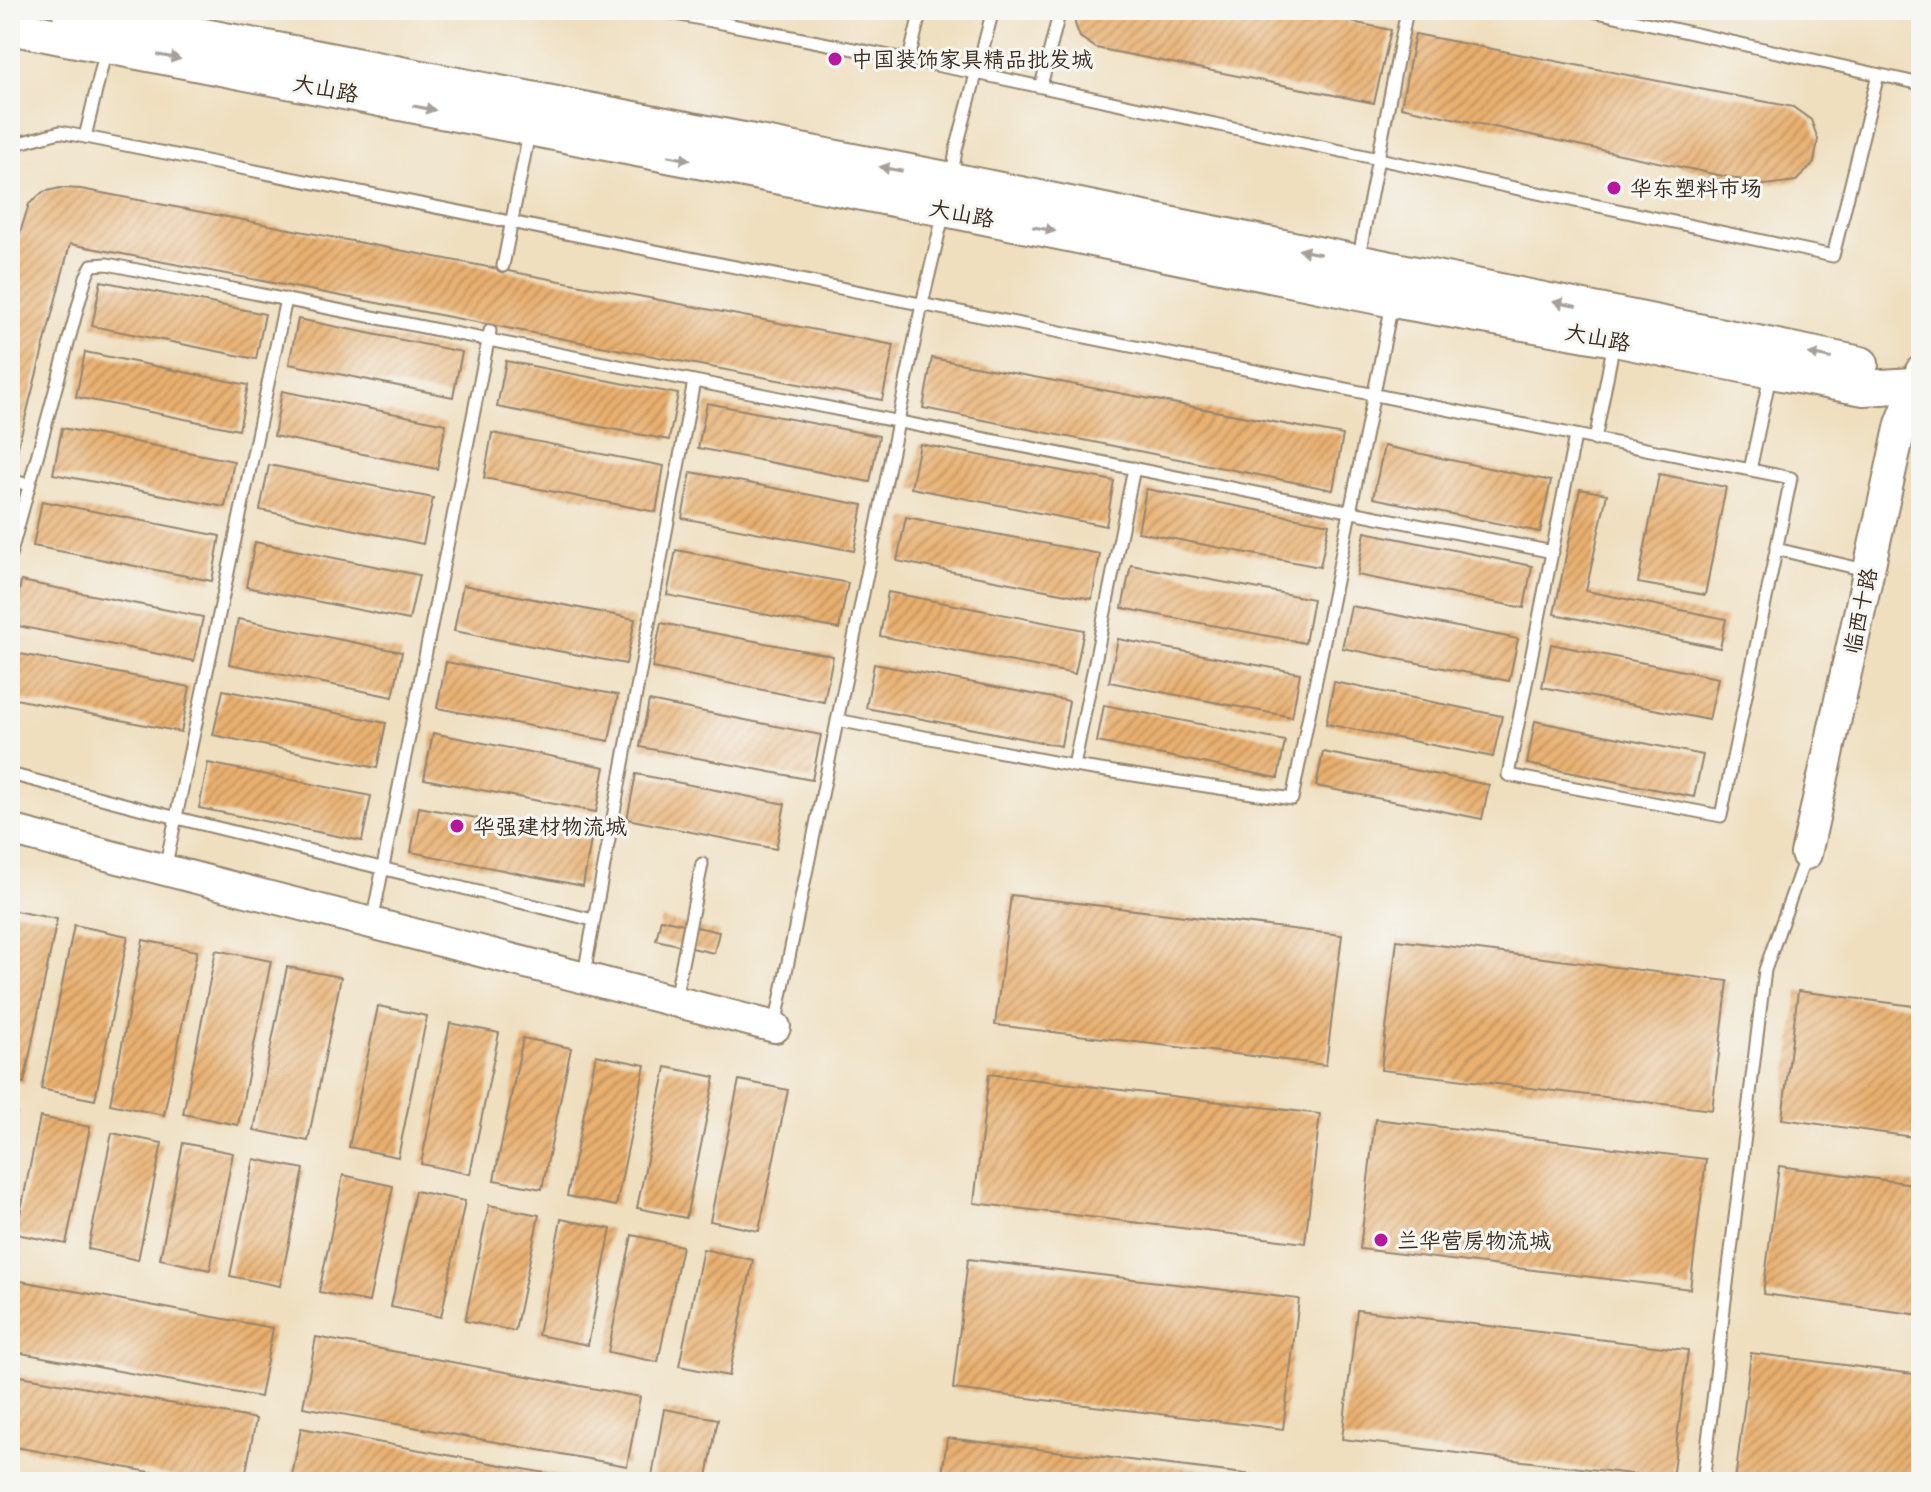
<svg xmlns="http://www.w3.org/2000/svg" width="1931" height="1492" font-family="'Gochi Hand','LXGW WenKai TC',sans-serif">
  <defs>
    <pattern id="building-hatch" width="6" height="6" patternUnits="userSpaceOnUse" patternTransform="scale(2)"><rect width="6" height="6" fill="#e9b070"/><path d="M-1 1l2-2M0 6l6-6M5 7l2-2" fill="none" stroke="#be8f5b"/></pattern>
  </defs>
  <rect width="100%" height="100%" fill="#f6f6f2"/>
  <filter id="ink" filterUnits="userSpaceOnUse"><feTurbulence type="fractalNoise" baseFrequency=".0125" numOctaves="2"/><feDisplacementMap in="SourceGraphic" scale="16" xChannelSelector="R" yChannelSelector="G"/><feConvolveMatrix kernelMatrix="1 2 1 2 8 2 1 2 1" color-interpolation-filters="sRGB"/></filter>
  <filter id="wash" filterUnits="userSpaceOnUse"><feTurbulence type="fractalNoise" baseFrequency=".006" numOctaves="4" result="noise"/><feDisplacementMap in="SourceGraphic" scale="32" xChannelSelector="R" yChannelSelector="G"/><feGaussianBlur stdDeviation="1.8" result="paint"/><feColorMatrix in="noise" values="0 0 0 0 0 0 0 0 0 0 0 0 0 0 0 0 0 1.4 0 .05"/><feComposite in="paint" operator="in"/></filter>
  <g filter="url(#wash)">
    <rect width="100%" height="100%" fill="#efdfbf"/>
    <g id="blocks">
      <path fill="url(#building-hatch)" d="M1077,10h216l98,20 -17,73 -278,-55 -16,-11 -5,-13z
        M1415,34l378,73 18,13 7,19 -4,24 -18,18 -31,4 -364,-78z
        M60,188l21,1 813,156 -12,55 -812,-156 -56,218 -4,-1v-196l19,-61 14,-12z
        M101,281l164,33 -9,45 -164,-33z
        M298,319l164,33 -9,45 -164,-33z
        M85,352l163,33 -9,45 -163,-33z
        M932,358l411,77 -10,55 -410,-82z
        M506,361l172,33 -9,46 -172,-33z
        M282,391l164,33 -9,45 -163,-33z
        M707,403l172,33 -9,46 -172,-34z
        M62,428l172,33 -9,46 -172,-33z
        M492,433l172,33 -8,46 -172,-34z
        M920,444l194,37 -8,45 -195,-38z
        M1384,446l167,35 -11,51 -167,-34z
        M269,465l164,33 -10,46 -163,-34z
        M691,472l172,33 -9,46 -172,-33z
        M1659,474l67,13 -21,108 -67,-12z
        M1146,489l183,35 -9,43 -182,-35z
        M1580,489l27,5 -21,97 140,28 -6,29 -166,-34z
        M42,501l178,35 -8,45 -179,-35z
        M906,517l194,37 -8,45 -195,-38z
        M1365,532l167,34 -8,42 -167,-33z
        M255,542l164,33 -10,45 -163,-33z
        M676,550l172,33 -9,46 -172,-34z
        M1131,565l182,34 -8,44 -183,-35z
        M21,581l182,36 -9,44 -181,-36z
        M463,585l172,34 -9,45 -172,-33z
        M888,592l196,38 -9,44 -195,-38z
        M1351,606l167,33 -9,42 -167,-33z
        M238,619l164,33 -9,45 -164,-33z
        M661,623l172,33 -9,46 -172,-34z
        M1118,639l182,34 -8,44 -183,-35z
        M1551,644l167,34 -9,42 -167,-33z
        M10,652l180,35 -9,45 -171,-34z
        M446,662l172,33 -9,46 -172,-33z
        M874,664l195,37 -8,45 -195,-38z
        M1334,682l168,34 -9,41 -167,-33z
        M223,690l163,33 -9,45 -164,-33z
        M649,701l172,34 -9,45 -172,-33z
        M1104,705l181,36 -7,37 -181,-36z
        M1535,721l168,34 -9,42 -167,-33z
        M433,733l172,34 -9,45 -172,-33z
        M1323,752l166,33 -7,34 -166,-33z
        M208,763l163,33 -9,45 -163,-33z
        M636,774l149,30 -9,45 -149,-30z
        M419,807l172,33 -8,46 -172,-34z
        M1011,895l331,40 -16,130 -331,-40z
        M10,910l47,9 -33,164 -14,-3z
        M661,919l58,13 -5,21 -58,-13z
        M74,925l54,11 -33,164 -54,-11z
        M143,940l54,11 -33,164 -54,-11z
        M1397,940l331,41 -16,129 -331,-40z
        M216,950l55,11 -33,164 -55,-11z
        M287,967l54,10 -33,164 -54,-11z
        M1798,991l123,16v131l-139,-19z
        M378,1006l49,10 -29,141 -49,-10z
        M450,1023l49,10 -29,141 -49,-10z
        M523,1038l48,10 -29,141 -48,-9z
        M596,1055l49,10 -29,141 -49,-10z
        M666,1067l49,10 -29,141 -49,-10z
        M989,1074l331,40 -15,129 -331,-40z
        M739,1080l49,10 -29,141 -49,-10z
        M10,1110l7,2 -6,25h-1z
        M40,1117l50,10 -24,117 -50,-10z
        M1375,1119l331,40 -16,130 -330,-40z
        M112,1133l50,10 -24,117 -50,-11z
        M183,1143l50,10 -23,117 -50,-11z
        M254,1159l50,10 -24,117 -50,-10z
        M1779,1166l142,19v130l-158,-21z
        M343,1175l50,11 -24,116 -50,-10z
        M415,1191l50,10 -24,116 -50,-10z
        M489,1205l50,10 -24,116 -50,-10z
        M561,1219l50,10 -23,116 -50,-10z
        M632,1235l50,11 -24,116 -50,-10z
        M703,1249l50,11 -24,116 -50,-10z
        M968,1259l331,40 -16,130 -330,-40z
        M10,1279l263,49 -13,69 -250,-46z
        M1357,1310l331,40 -16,129 -330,-40z
        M316,1337l324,60 -13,69 -324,-59z
        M1751,1353l170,22v107l-186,-1z
        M10,1374l246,45 -12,63h-41l-193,-36z
        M664,1409l54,10 -12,63h-55z
        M301,1428l282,52 -1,2h-291z
        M947,1438l330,40v4h-336z"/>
    </g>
  </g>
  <g filter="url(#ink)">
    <use href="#blocks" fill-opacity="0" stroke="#95846e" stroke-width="2"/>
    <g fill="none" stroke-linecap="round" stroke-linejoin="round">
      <defs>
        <path id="lane" d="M655,10l321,63 857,183 45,-181
          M1588,10l333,74
          M909,59l12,-49
          M1041,86l19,-76
          M85,137l21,-88
          M10,153l9,-10 41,-11 1731,346 -70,338 -213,-41 67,-339
          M952,176l4,-26 37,-140
          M1358,261l49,-251
          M503,266l26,-133
          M1595,440l19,-98
          M1750,470l20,-94
          M10,480l19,5
          M1776,549l89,21
          M10,556l76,-279 6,-12 15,-1 1446,288
          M837,720l237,46 218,33 100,-495
          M1074,766l60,-298
          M10,774l167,44 416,102
          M165,869l121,-570
          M372,922l118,-591
          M584,974l110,-593
          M675,999l27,-135
          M775,1026l147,-722 22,-92
          M1703,1482l62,-512 41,-115"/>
        <path id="secondary" d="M10,830l765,197
          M1806,854l95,-430 20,-53"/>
        <path id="primary" d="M69,10l882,170 910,184
          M10,27l935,182 448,91 222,39 156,32 93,17 51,-3 6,3"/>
      </defs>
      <use href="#lane" stroke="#95846e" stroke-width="15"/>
      <use href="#secondary" stroke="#95846e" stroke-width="34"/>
      <use href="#primary" stroke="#95846e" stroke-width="38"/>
      <use href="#lane" stroke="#fff" stroke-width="11"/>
      <use href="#secondary" stroke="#fff" stroke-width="30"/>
      <use href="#primary" stroke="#fff" stroke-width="34"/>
    </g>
    <defs><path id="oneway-solid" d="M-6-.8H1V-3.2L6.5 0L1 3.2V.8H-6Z" transform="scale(2)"/></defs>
    <g fill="#a79f9a">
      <use href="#oneway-solid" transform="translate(169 57) rotate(11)"/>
      <use href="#oneway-solid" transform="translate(424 108) rotate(11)"/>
      <use href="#oneway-solid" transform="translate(679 158) rotate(11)"/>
      <use href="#oneway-solid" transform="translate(891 169) rotate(-169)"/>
      <use href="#oneway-solid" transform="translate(1044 229) rotate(11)"/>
      <use href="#oneway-solid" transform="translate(1310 252) rotate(-169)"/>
      <use href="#oneway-solid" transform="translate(1565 304) rotate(-168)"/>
      <use href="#oneway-solid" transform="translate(1820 356) rotate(-168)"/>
    </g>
  </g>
  <g fill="#b5179e" stroke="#f6f6f2" stroke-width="3">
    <circle cx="835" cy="59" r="8"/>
    <circle cx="1614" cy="188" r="8"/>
    <circle cx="457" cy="826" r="8"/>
    <circle cx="1381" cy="1240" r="8"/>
  </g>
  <g text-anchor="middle" stroke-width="6" stroke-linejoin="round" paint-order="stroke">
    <g font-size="22" fill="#3b2a1e" stroke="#f6f6f2" text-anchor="start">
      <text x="851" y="67">中国装饰家具精品批发城</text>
      <text x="1630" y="196">华东塑料市场</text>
      <text x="473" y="834">华强建材物流城</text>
      <text x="1397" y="1248">兰华营房物流城</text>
    </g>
    <g font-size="22" fill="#3b2a1e" stroke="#f6f6f2">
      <text transform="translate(326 88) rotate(11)" y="8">大山路</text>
      <text transform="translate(962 213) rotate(11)" y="8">大山路</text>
      <text transform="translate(1598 337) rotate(11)" y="8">大山路</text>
      <text transform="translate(1860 611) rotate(-78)" y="8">临西十路</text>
    </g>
  </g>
  <rect width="1931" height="1492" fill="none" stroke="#f6f6f2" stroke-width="40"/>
</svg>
